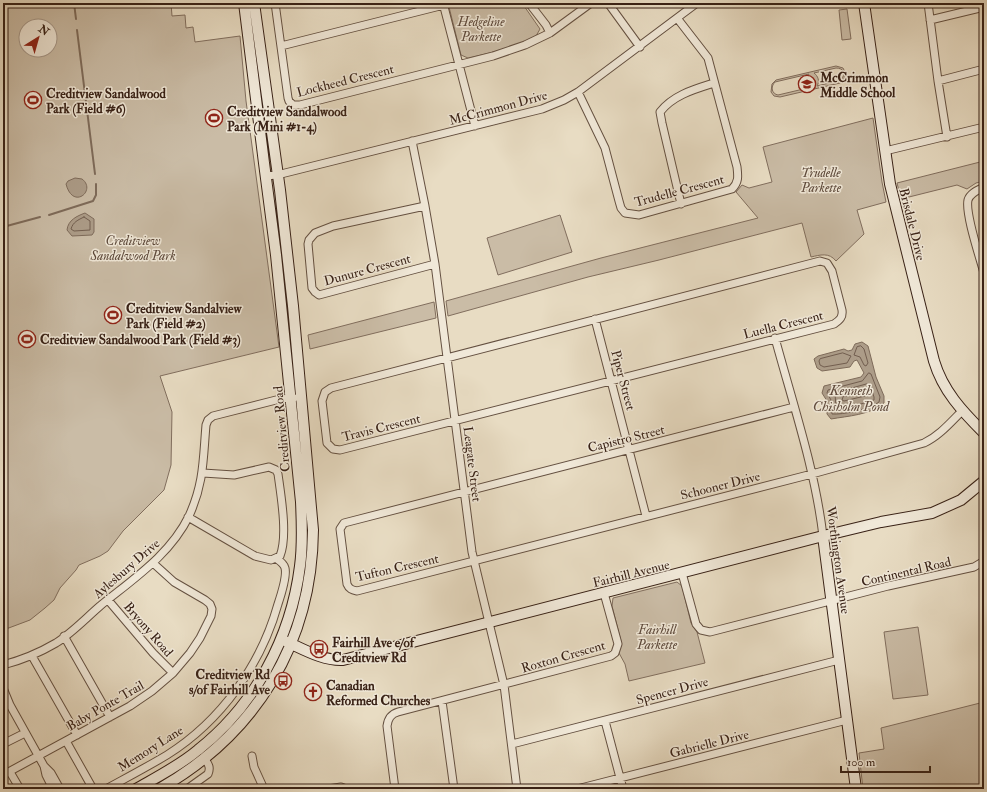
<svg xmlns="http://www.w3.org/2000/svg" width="987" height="792" font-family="'IM FELL Double Pica',serif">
  <rect width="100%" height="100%" fill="#e8dcc3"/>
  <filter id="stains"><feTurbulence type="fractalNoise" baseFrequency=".005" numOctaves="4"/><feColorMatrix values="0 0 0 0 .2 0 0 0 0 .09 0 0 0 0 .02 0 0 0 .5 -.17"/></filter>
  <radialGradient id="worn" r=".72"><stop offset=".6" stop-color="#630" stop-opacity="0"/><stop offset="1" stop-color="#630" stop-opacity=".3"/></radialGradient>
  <path fill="#cabca6" stroke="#816e5e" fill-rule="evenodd" d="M3,3h168l1,13 13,-1 1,13 7,-1 2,15 45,-6 6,65 33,246 -119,29 12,36 -1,53 -7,25 -41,41 -15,20 -8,5 -21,9 -3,5 -16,18 -6,12 -9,8 -15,12 -24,9 -3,2zM26,26h24v24h-24z
    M448,3h74l18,26 -4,7 -22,11 -46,11 -7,-3z
    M847,9l4,30 -9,1 -3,-30z
    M836,66l7,2 2,4 -1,8 -4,3 -60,14 -6,-1 -3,-4 1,-8 4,-4zM836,68c8,0 10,6 5,12l-24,6c3,-5 1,-10 -3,-13zM809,74c-3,5 -1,10 3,13l-34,8c-6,-1 -8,-8 -3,-13z
    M873,118l9,64 4,20 -29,8 7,24 -28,27c-7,-9 -16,-6 -25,-4l-9,-34 -143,37 -71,17 -140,39 -2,-15 155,-43 157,-40 -22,-26 6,-7 7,3 23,-6 -9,-35z
    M984,161v20l-8,2 -9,6 -10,-4 -56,14 -4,-16z
    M560,215l12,37 -74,23 -11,-37z
    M434,302l2,16 -126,31 -2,-14z
    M677,582l5,4 9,37 6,9 8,31 -76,18 -4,-17 -6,-11 2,-12 -9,-35 1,-8z
    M918,627l10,68 -35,4 -9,-67z
    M984,702v87h-121l-4,-36 25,-4 -3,-21z"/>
  <path fill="#ac9c88" stroke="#7e6b5a" d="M75,178l7,1c15,11 -9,32 -16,5l2,-3z
    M85,213l9,6v13l-2,3 -20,1 -5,-6c1,-10 10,-14 18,-17z
    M862,342l6,4 8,31 8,19v7c-14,12 -36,13 -53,16l-4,-5v-13l-5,-8 2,-7 37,-9 3,-4 -7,-13 -3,1 -4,6 -28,4 -5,-3 -3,-9 4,-3 26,-7 4,2 4,-1 3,-6z"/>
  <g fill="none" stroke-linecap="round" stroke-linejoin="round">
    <path stroke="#725e4f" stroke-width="1" d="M84,217l6,4v9l-16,1 -3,-2c2,-7 7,-9 13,-12z
      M861,346l3,3 4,14 -2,3 -2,-1 -4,-8 -6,-2 3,-8z
      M843,353l8,3 -4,7 -23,4 -4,-2 -1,-4 1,-2z
      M869,373l2,1 9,23 -1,5c-8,7 -37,13 -47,12l-1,-14 -4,-7 1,-3 34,-9z
      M867,384l3,1 4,12v3l-20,6 -18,2 -1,-15z
      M864,392l2,2 -1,2 -21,5 -2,-1 1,-3z"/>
    <path stroke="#7e6b5a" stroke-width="2" d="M74,3l2,16
      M77,30l18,144
      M49,215l44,-14 3,-6v-11
      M3,227l37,-10"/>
    <defs>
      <path id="street" d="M275,3l13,95 1,3 4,4h7l193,-49 32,-11 25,-12 41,-30
        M443,3l32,123
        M529,3l17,22 4,8
        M608,3l32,44
        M928,3l10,78 9,56
        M930,20l54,-13
        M281,46l163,-41
        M938,81l46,-12
        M578,92l27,56 14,53 2,7 4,5 14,2 93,-26c7,-7 6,-13 5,-22l-29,-109 -31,-40
        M412,141l13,65 10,58 37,288 32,133 13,104
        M885,151l99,-24
        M265,176l12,-1 265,-66 22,-9 14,-8 119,-89
        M984,187c-6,3 -14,6 -16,13 -3,14 12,58 16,73
        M681,204l-19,-81 -2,-11c13,-17 35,-23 54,-29
        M425,206l-92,20 -18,7 -6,7 -1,4 4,44 3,4 4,3 116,-31
        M820,261l7,2 5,8 10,39c1,7 -2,10 -8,14l-494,126 -7,-1 -6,-6 -5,-42 3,-9 6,-4z
        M595,319l51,197
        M775,338c18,66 40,131 48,198
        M794,407l-450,116 -4,6 7,55c2,5 5,6 10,7l455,-117 112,-31c15,-7 26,-20 38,-32
        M188,517l67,39 16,4 9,-4c8,-20 1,-60 -2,-82l-2,-4 -7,-3 -35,8 -31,-2
        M682,573l14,51 5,6 9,2 178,-46 86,-19 10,-6
        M108,600l45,53 20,20
        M64,636l46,81
        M32,656l45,79
        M3,665c19,-5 36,-12 53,-22 16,-10 30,-25 44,-37 33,-27 70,-51 89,-90 15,-33 14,-56 17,-91l2,-5 5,-4 67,-17 14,-1
        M3,688l7,17 24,43 10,18 7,7 9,16
        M442,701l12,88
        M605,721l18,68
        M66,741l27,48
        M3,744l22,-11
        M512,744l327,-84
        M252,756l2,11 10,22
        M44,766l2,9 7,14
        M10,772l10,17
        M3,775l127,-69 22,-15 21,-18 17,-20 10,-15 11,-22 1,-7 -2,-5 -5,-4 -31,-18 -21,-19
        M106,789c20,-11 41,-22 61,-34 54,-34 94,-90 111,-151 3,-9 9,-28 7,-36 -1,-4 -5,-7 -8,-9
        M187,789l21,-15c3,-7 0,-10 -3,-15
        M328,789l13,-2 5,2
        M395,789l-8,-63c1,-8 4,-12 11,-14l213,-56 4,-3 3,-9 -14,-51
        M577,789l270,-69"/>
      <path id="secondary" d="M864,3l26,181 44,177c9,30 28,50 50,72
        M823,536l33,253
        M285,641c18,8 38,20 58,19l480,-124 58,-14 51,-9 29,-13 23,-19
        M136,789c21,-12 43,-23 62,-39 57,-45 93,-112 102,-184 3,-21 2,-43 1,-64l-25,-247 -12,-92 -20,-160
        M159,789c97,-55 153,-146 154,-259l-20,-224 -13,-116 -26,-187"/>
    </defs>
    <use href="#street" stroke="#645041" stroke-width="9"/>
    <use href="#secondary" stroke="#382116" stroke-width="12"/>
    <use href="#street" stroke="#f0e8d8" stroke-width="7"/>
    <use href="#secondary" stroke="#f0e8d8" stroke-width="10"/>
  </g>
  <defs>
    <symbol id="school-ring" viewBox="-11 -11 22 22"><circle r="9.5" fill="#f0e8d8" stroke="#8f2418" stroke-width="1.5"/><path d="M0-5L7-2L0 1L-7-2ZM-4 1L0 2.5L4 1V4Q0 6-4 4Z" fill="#8f2418"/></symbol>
    <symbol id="stadium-ring" viewBox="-11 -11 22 22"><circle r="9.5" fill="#f0e8d8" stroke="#8f2418" stroke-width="1.5"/><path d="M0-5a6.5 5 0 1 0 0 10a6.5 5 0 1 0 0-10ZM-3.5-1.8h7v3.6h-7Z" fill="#8f2418"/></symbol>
    <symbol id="bus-ring" viewBox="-11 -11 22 22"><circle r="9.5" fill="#f0e8d8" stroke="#8f2418" stroke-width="1.5"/><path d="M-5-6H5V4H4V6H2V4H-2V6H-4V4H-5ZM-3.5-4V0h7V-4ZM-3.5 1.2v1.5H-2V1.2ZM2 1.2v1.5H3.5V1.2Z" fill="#8f2418"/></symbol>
    <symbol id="church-ring" viewBox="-11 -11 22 22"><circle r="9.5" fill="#f0e8d8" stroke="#8f2418" stroke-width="1.5"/><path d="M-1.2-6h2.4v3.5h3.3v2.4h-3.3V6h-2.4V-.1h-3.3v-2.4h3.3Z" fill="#8f2418"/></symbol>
  </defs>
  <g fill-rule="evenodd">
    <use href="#school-ring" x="797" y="74" width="20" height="20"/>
    <use href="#stadium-ring" x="23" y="90" width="20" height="20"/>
    <use href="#stadium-ring" x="204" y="108" width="20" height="20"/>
    <use href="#stadium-ring" x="103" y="305" width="20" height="20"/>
    <use href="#stadium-ring" x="17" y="329" width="20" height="20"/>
    <use href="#bus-ring" x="309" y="639" width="20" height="20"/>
    <use href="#bus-ring" x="273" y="671" width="20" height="20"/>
    <use href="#church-ring" x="303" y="682" width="20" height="20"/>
  </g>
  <g text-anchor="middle" stroke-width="3" stroke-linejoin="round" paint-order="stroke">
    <g font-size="13" font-style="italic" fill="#5c483a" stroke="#f0e8d8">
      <text x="481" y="26">Hedgeline<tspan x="481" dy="15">Parkette</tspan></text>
      <text x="821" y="177">Trudelle<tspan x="821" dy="15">Parkette</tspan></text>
      <text x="133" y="245">Creditview<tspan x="133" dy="15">Sandalwood Park</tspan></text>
      <text x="657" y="634">Fairhill<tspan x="657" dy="15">Parkette</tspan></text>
    </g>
    <g font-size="13" font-weight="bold" fill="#382116" stroke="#f0e8d8" text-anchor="start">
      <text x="820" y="82">McCrimmon<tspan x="820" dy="15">Middle School</tspan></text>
      <text x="46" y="98">Creditview Sandalwood<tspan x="46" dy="15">Park (Field #6)</tspan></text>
      <text x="227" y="116">Creditview Sandalwood<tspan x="227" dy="15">Park (Mini #1-4)</tspan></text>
      <text x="126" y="313">Creditview Sandalview<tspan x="126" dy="15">Park (Field #2)</tspan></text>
      <text x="40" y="344">Creditview Sandalwood Park (Field #3)</text>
      <text x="332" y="647">Fairhill Ave e/of<tspan x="332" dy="15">Creditview Rd</tspan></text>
      <text x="270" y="679" text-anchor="end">Creditview Rd<tspan x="270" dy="15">s/of Fairhill Ave</tspan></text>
      <text x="326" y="690">Canadian<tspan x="326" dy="15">Reformed Churches</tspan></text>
    </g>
    <g font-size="13" fill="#382116" stroke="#f0e8d8">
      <text transform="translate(345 80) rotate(-14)" y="5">Lockheed Crescent</text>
      <text transform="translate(498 107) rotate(-15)" y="5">McCrimmon Drive</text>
      <text transform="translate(679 190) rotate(-15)" y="5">Trudelle Crescent</text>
      <text transform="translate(913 224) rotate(76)" y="5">Brisdale Drive</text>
      <text transform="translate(367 269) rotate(-15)" y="5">Dunure Crescent</text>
      <text transform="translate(783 324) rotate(-14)" y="5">Luella Crescent</text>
      <text transform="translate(624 380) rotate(75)" y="5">Piper Street</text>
      <text transform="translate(381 427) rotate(-14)" y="5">Travis Crescent</text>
      <text transform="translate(281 429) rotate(-95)" y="5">Creditview Road</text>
      <text transform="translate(626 438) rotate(-14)" y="5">Capistro Street</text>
      <text transform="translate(473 464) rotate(83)" y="5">Leagate Street</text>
      <text transform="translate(720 485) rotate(-14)" y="5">Schooner Drive</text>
      <text transform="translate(839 560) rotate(82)" y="5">Worthington Avenue</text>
      <text transform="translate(397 567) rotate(-13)" y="5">Tufton Crescent</text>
      <text transform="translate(126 568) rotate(-41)" y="5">Aylesbury Drive</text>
      <text transform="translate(906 571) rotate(-13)" y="5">Continental Road</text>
      <text transform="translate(631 573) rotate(-14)" y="5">Fairhill Avenue</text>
      <text transform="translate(149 629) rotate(49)" y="5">Bryony Road</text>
      <text transform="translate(563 656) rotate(-16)" y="5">Roxton Crescent</text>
      <text transform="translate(672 690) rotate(-15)" y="5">Spencer Drive</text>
      <text transform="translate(105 705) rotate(-30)" y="5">Baby Ponte Trail</text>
      <text transform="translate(709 743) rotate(-14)" y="5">Gabrielle Drive</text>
      <text transform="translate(150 748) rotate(-32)" y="5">Memory Lane</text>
    </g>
    <g font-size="14" font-style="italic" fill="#614c3e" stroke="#f0e8d8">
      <text x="851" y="395">Kenneth<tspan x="851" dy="16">Chisholm Pond</tspan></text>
    </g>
  </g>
  <rect width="987" height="792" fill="none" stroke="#e8dcc3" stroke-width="16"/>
  <rect x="4" y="4" width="979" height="784" fill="none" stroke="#382116" stroke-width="2"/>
  <rect x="8" y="8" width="971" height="776" fill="none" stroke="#382116"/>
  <g transform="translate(38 38) rotate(37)"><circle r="19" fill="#f0e8d8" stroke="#a6988a"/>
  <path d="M0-3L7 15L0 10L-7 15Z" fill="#8f2418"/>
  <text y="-6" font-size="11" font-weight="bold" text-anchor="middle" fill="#382116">N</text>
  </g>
  <path d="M841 766v6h89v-6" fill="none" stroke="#382116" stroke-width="2"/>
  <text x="847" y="766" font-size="12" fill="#382116" stroke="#f0e8d8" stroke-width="3" paint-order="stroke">100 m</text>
  <rect width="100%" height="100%" filter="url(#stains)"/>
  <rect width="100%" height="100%" fill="url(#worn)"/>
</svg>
